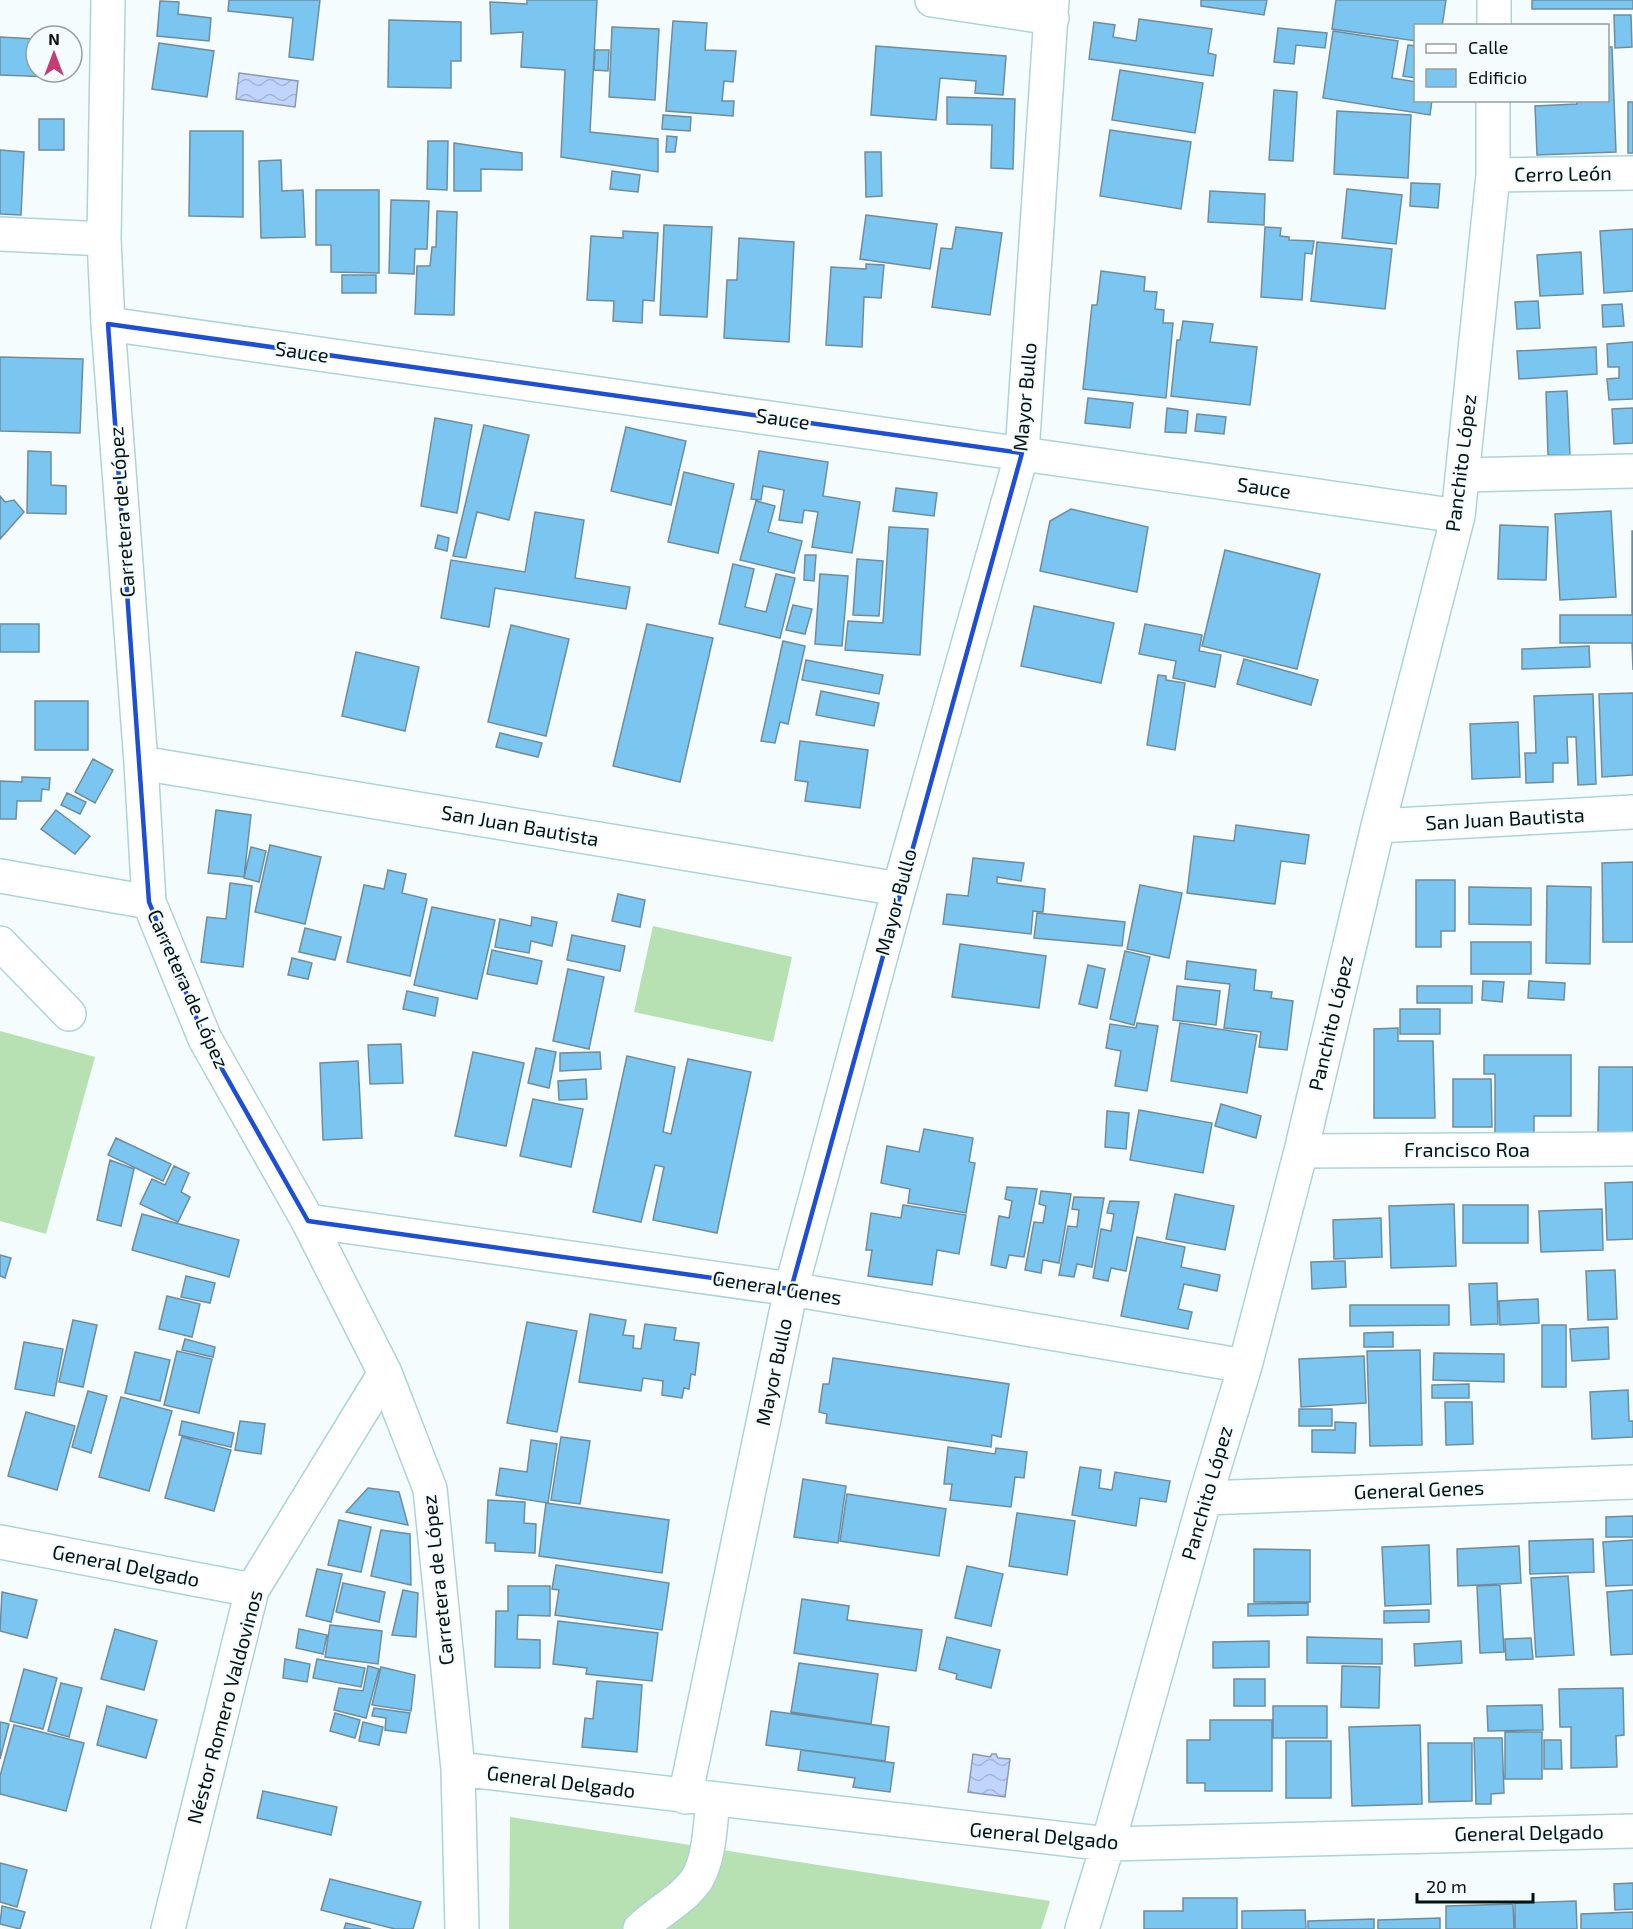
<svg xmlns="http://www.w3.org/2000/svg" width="1633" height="1929" font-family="'Exo 2',sans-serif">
  <defs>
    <pattern id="water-waves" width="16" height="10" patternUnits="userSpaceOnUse" patternTransform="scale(1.5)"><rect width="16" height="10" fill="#c1d4fb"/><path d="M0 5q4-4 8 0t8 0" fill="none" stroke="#a4b5d6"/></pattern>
  </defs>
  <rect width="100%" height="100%" fill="#f4fcfd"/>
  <path fill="#b7e1b3" d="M653,926l139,31 -19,85 -139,-30z
    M0,1031l95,26 -49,177 -46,-13z
    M510,1817l540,84 -9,28h-532z"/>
  <path fill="url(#water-waves)" stroke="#889ab6" stroke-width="1.5" d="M239,73l59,8 -3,26 -59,-8z
    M973,1754l17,3 2,-3h4l2,4 12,1 -5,38 -37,-5z"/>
  <path fill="#7bc6f0" stroke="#6f8c9e" stroke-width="1.5" d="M229,0h91l-7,60 -24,-3 4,-39 -65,-7z
    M527,0h70l-7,132 68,7v33l-97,-15 4,-87 -44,-3 2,-35 -32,2 -1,-32 37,2z
    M1201,0h66l-3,15 -63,-9z
    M1336,0h110l-4,26h-26v15l-84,-12z
    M1532,0h101v9h-101z
    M160,1l19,1 -1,12 33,4 -2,23 -52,-5z
    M1614,15h17l1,32 -17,1z
    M1139,19l73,10 -4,24 8,2 -3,21 -124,-17 5,-37 21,3 -2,12 23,4z
    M389,20l72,2v39h-10v27l-63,-1z
    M673,21l34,2 -2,27 31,1 -3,31 -9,-1 -2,20h12l-1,15 -67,-5z
    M612,27l47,2 -4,71 -46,-3z
    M1278,28l49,5 -2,15 -29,-3 -2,19 -20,-2z
    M1333,31l65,10 -6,37 24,4v18h16l-2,15 -107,-17z
    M0,37l36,2v33h17v5l-53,-2z
    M159,43l55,8 -7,46 -55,-8z
    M1408,45l8,1v32l-13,-2z
    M876,46l130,10 -3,39 -28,-2 1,-12 -36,-3 -4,42 -65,-5z
    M1608,47h4l4,105 -79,3 -2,-49 42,-2 -1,-4h32z
    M595,50h14l-1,21 -14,-1z
    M1120,70l83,13 -8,50 -83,-13z
    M1274,90l23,2 -4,69 -24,-1z
    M947,97l68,2 -2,70 -22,-1 1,-43 -45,-1z
    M1628,102h5v51h-5z
    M1337,111l74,4 -3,63 -74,-4z
    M663,115l28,2 -1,14 -28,-2z
    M39,119h25v31h-25z
    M1110,130l81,12 -10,67 -81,-13z
    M190,131h53v86l-54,-1z
    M667,136l10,1 -2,15h-9z
    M428,141h20l-1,49 -20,-1z
    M454,143l68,10v17l-41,-1v22h-27z
    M0,150l24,2 -3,63 -21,-1z
    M865,152h16l1,44 -16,1z
    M281,160l1,31 21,-1 2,47 -44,1 -2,-77z
    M612,171l28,4 -2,17 -28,-3z
    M1411,183l29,1 -2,24 -28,-2z
    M1347,189l55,6 -6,49 -54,-6z
    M316,190h63v83l-48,-1v-27h-15z
    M1210,191l55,3 -1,31 -56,-3z
    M391,200l38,1 -2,48h-12l-1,25 -25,-1z
    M437,211l20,1 -3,103 -39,-1 2,-48h13l2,-19h4z
    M866,215l71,9 -7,45 -70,-10z
    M664,225l48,2 -5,90 -47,-2z
    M956,227l46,6 -12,82 -58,-8 9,-59 11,1z
    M1265,227l16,1 -1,8 9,1v3l25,1 -2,13 -7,-1 -3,47 -41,-3z
    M1633,229v62l-29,2 -4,-62z
    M623,231l35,2 -4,68 -11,-1 -1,23 -29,-2 1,-20 -27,-1 4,-64 32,2z
    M739,238l55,4 -5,100 -65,-4 3,-58h10z
    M1317,242l75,7 -7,60 -74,-8z
    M1581,252l2,42 -43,2 -3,-41z
    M866,264l18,1 -3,33 -17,-1 -2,50 -36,-2 5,-78 35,2z
    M1101,271l44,6 -1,14 13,1 -2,17 9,1 -1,13h10l-7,75 -83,-9 9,-84h5z
    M342,275h34v18h-34z
    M1538,301l2,27 -23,1 -2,-27z
    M1622,304l2,22 -21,1 -1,-22z
    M1183,321l30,3 -3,18 47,5 -7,58 -79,-9 6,-56h3z
    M1633,342v57l-24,1 -2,-21 12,-1v-11h-11l-1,-23z
    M1596,347l1,27 -78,5 -2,-28z
    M0,357l83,2 -3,74 -80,-2z
    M1567,391l3,64h-22l-2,-63z
    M1088,398l45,5 -3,25 -45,-5z
    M1167,408l21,3 -2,22 -21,-1z
    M1633,408v35l-19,1 -2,-35z
    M1197,414l29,3 -2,17 -29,-3z
    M435,418l37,7 -15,88 -36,-7z
    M484,425l45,10 -20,85 -32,-8 -11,46 -13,-2z
    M626,427l60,14 -15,64 -60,-14z
    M28,451l23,1v33l15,1v28l-39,-1z
    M759,451l69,11 -5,34 37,6 -8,51 -40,-6 6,-35 -14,-2 -2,13 -23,-3 5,-30 -21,-4 -2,14 -10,-1z
    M684,472l50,12 -16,69 -50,-11z
    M896,488l41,5 -3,23 -41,-5z
    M0,496l5,6 9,-2 10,12 -24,27z
    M756,501l19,5 -7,26 34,9 -8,32 -54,-13z
    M1071,509l77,18 -11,65 -97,-21 10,-50z
    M1611,511l5,86 -56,3 -5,-86z
    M535,512l49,8 -9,58 55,9 -4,22 -131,-21 -6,39 -48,-9 10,-58 74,12z
    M1500,525l48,2 -2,53 -48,-1z
    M889,527l39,2 -8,126 -75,-5 3,-29 35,2z
    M1632,531h1v139l-1,-27h-72v-28h72z
    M438,535l11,3 -2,13 -12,-3z
    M1225,550l95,24 -23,95 -95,-23z
    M805,555h11l-2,26 -10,-1z
    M857,559l26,2 -4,55 -26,-1z
    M733,564l21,5 -9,38 21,5 10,-38 19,4 -15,60 -61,-14z
    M820,574l28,2 -6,70 -27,-2z
    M793,605l19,4 -7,25 -19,-4z
    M1034,606l80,17 -13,60 -80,-17z
    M0,624h39v28h-39z
    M647,624l66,14 -33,144 -67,-16z
    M1145,624l57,11 -3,16 22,4 -6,32 -42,-9 3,-17 -37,-7z
    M511,625l58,14 -23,97 -58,-14z
    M783,641l22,5 -17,78 -8,-2 -5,21 -14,-2z
    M1589,646l1,21 -68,2v-20z
    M356,652l63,15 -14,64 -63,-15z
    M1244,659l74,21 -7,25 -74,-21z
    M806,660l77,15 -4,19 -77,-14z
    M1158,675l8,1v4l19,3 -10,67 -28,-5z
    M821,691l58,12 -5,23 -58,-11z
    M1633,693v82l-31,2 -3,-83z
    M1593,694l3,90 -18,1 -2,-48h-9l1,26h-15v19l-27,1 -1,-30h11l-2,-57z
    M35,701h53v49h-53z
    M1518,722l2,55 -48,2 -2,-55z
    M500,733l42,10 -4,14 -42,-10z
    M800,741l68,9 -8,58 -55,-7 3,-19 -13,-2z
    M93,759l20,11 -18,33 -20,-11z
    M22,777l28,1 -1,12 -7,-1 -1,12h-24l-1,18h-16v-38l22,1z
    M67,793l19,9 -6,12 -19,-9z
    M56,810l34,26 -15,18 -34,-25z
    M216,810l35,5 -7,62 -36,-4z
    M1236,825l73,10 -4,29 -24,-3 -6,43 -88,-11 7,-57 40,5z
    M270,845l51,12 -16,67 -50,-12z
    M251,847l15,4 -7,31 -15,-4z
    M973,858l51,5 -3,18 -24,-4v6l48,6 -2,23 -10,-1 -2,23 -88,-10 4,-30 21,2z
    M1633,862v80h-30l-1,-79z
    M388,870l18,4 -4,19 25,6 -17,77 -63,-14 17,-77 20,4z
    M1416,880h39v51h-14v16h-25z
    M230,883l22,3 -9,81 -42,-5 6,-45 19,2z
    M1140,885l42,8 -13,65 -42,-9z
    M1547,886l44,1 -1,77 -44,-1z
    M1469,887l62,1v37l-62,-1z
    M618,894l27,6 -5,27 -28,-6z
    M432,907l63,13 -18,79 -63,-14z
    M1037,913l88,9 -3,24 -88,-8z
    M532,917l25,5 -5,24 -21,-5 -2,12 -34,-6 5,-28 31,7z
    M305,928l36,9 -6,23 -36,-8z
    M572,935l53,11 -5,25 -53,-11z
    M1471,942h60v32h-60z
    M960,944l86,12 -7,52 -87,-11z
    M492,950l50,11 -5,23 -50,-10z
    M1125,951l25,6 -16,68 -24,-6z
    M292,958l20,5 -4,16 -20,-4z
    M1187,961l69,9 -2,20 18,2 -1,6 22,3 -6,49 -28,-3 2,-15 -37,-4 6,-44 -45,-5z
    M1088,965l17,4 -8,39 -18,-4z
    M568,969l36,8 -15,72 -36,-8z
    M1483,981l21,1 -2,20 -20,-2z
    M1529,981l36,2 -1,17 -36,-2z
    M1177,986l43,5 -4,34 -43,-5z
    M1417,986h55v17h-55z
    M407,991l31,7 -3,18 -32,-7z
    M1400,1009h40v25h-40z
    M1137,1023l21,3 -11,65 -32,-5 6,-35 -15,-3 4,-24 26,4z
    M1180,1023l77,12 -10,58 -76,-12z
    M1398,1028v13h35l2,77h-61v-89z
    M401,1044l2,39 -33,1 -2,-39z
    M536,1048l20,4 -7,36 -21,-5z
    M473,1052l51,11 -18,83 -51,-10z
    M600,1052l1,17 -41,2v-18z
    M1484,1055h87v61h-37v18h-39v-60h-11z
    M627,1056l48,11 -12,65 8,2 17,-75 63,13 -34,161 -64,-13 11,-53 -9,-2 -14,57 -48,-10z
    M358,1061l4,77 -39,2 -3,-77z
    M1599,1067h34v65h-35z
    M586,1079l1,20 -28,1 -1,-19z
    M1453,1079h38l1,48h-39z
    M533,1099l50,10 -12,58 -51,-11z
    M1221,1104l40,12 -5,22 -41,-12z
    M1139,1110l73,13 -9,50 -73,-13z
    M1107,1111l22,2 -3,36 -21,-2z
    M924,1129l49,9 -4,24 6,1 -9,50 -58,-10 2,-14 -29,-6 6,-37 32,6z
    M116,1138l55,26 -8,17 -55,-26z
    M110,1160l24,9 -13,57 -24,-6z
    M174,1166l15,7 -8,19 9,5 -12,25 -38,-18 12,-25 13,6z
    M1633,1182v57l-26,1 -2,-57z
    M1007,1187l30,2 -13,68 -15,-2 -3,13 -15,-3 8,-49 10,2 3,-17 -7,-2z
    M1041,1191l30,3 -12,69 -16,-3 -2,13 -16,-3 9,-48 9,1 3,-17 -7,-2z
    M1175,1194l59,12 -9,44 -59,-11z
    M1074,1197l30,1 -12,69 -15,-3 -3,13 -15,-2 9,-49 9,1 2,-17 -7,-1z
    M1110,1201l29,1 -13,69 -15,-3 -3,13 -15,-3 8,-49 10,2 3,-17 -7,-1z
    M1454,1204l2,62 -65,2 -2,-62z
    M903,1205l63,10 -7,39 -22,-4 -5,35 -64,-9 4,-26h-6l5,-37 30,5z
    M1463,1205h65v38h-65z
    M1602,1209l1,41 -62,2 -2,-41z
    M142,1214l97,26 -10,37 -97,-27z
    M1381,1218l1,39 -48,2 -1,-39z
    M1137,1237l48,10 -4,20 39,8 -3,16 -33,-7 -6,25 14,3 -4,17 -67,-13z
    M0,1255l11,3 -6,20 -5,-2z
    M1345,1261l1,26 -34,2 -1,-27z
    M1615,1270l2,49 -29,1 -2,-49z
    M186,1276l29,7 -5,20 -29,-6z
    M1497,1283l1,41 -27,1 -2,-41z
    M167,1296l33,8 -8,33 -33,-8z
    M1538,1299l1,24 -39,2 -1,-24z
    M1350,1305h99v20l-99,1z
    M590,1314l36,6 -3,15 11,1 -1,12 8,1 4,-25 31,4 -2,12 25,3 -4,32 -4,-1 -2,15 -5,-1 -2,10 -20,-3 1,-14 -20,-3 -2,13 -62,-9z
    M73,1320l24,5 -14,62 -24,-5z
    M527,1322l50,9 -20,101 -50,-9z
    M1542,1325h24v62h-24z
    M1608,1327l1,32 -37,2 -2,-32z
    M1393,1332v15h-29v-14z
    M185,1339l30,8 -2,10 -31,-7z
    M24,1342l39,7 -9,47 -39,-7z
    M1420,1350l2,95 -52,1 -3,-95z
    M177,1351l35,8 -13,54 -35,-8z
    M135,1352l35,8 -10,41 -35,-8z
    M1434,1353l70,1v28l-71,-2z
    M1364,1356l2,47 -65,4 -2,-48z
    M833,1358l176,26 -8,53 -9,-2 -1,12 -165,-24 1,-9 -8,-2 4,-28h6z
    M1469,1384v14h-37v-13z
    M1628,1390l1,31h4v16l-41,2 -2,-47z
    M88,1391l19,5 -16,57 -19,-6z
    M121,1397l51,14 -23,80 -50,-14z
    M1445,1402h27l1,42 -27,1z
    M1299,1409h33v17h-33z
    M26,1412l49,14 -18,64 -49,-14z
    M182,1421l52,12 -3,14 -52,-12z
    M240,1421l25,3 -4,30 -26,-4z
    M1335,1422l21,1 -1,30 -43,-1v-22h23z
    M182,1437l49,13 -17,61 -49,-13z
    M561,1437l29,4 -10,63 -29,-4z
    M531,1440l26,4 -9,59 -52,-8 4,-27 27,4z
    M948,1447l47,7 1,-6 31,4 -3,26 -9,-1 -4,30 -61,-7 2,-16h-8z
    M1080,1467l21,3 -2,18 13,2 3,-18 55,9 -4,21 -26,-4 -4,28 -64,-11z
    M803,1479l43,7 -8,57 -44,-6z
    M368,1488l31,4 9,33 -62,-13z
    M847,1494l99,15 -7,47 -99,-15z
    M488,1500l37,2 -1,21 12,1 -1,29 -40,-2v-8h-9z
    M546,1503l123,17 -7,53 -123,-17z
    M1017,1513l58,8 -8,54 -58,-9z
    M1633,1516v21h-27v-20z
    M339,1520l32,7 -10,45 -33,-7z
    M381,1530l29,4 1,51 -40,-9z
    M1593,1539l1,33 -64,2 -1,-33z
    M1633,1540v45l-27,1 -3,-44z
    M1429,1545l2,59 -46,2 -3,-59z
    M1519,1546l2,37 -63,3 -1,-37z
    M1254,1549l56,1v52h-56z
    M556,1565l113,18 -7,47 -107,-15 4,-25 -7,-1z
    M967,1566l36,8 -12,52 -36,-8z
    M317,1569l25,5 -11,48 -25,-6z
    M1568,1576l6,79 -38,2 -5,-79z
    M343,1583l42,9 -6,30 -43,-10z
    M1500,1585l4,67 -24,1 -3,-67z
    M508,1586h42v30l-32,-1 -1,24 23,1v28l-45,-1 1,-56h12z
    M403,1590l15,3 -2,44 -24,-2z
    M1633,1590v64l-22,1 -4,-63z
    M2,1592l35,8 -10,38 -27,-7z
    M802,1599l47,7 -2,14 75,10 -6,41 -122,-18z
    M1308,1603v12l-60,1v-12z
    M1429,1610v12l-45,1v-12z
    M558,1621l100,12 -6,48 -66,-7 1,-6 -34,-4z
    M330,1625l52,6 -4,33 -53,-7z
    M115,1629l42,12 -13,49 -43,-11z
    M299,1629l28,6 -4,19 -27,-6z
    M947,1637l53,13 -9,38 -35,-9 1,-5 -18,-5z
    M1307,1637l75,2v25l-75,-1z
    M1531,1638l2,21 -27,1 -1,-21z
    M1269,1641v26l-56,1v-26z
    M1461,1641l1,22 -47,3 -1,-22z
    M285,1659l25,5 -3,18 -24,-4z
    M317,1659l48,9 -4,19 -48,-9z
    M799,1663l79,11 -7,50 -80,-12z
    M368,1666l11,3 -13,49 -32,-8 5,-22 24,3z
    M1342,1666l38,1 -1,41 -38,-1z
    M381,1667l34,8 -4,36 -39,-6z
    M24,1669l33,9 -14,51 -33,-8z
    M1234,1679h31v27h-31z
    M597,1681l45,4 -5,67 -55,-5 3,-29 8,1z
    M61,1683l21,5 -13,49 -21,-6z
    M1623,1688l1,47 -8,1 1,31 -46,1v-41h-11l-1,-38z
    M1542,1705l1,25 -55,1 -1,-25z
    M107,1706l50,14 -11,38 -49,-13z
    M1273,1706h54v32h-54z
    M374,1708l36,5 -4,20 -21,-3 1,-12 -14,-2z
    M771,1711l118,16 -4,34 -119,-16z
    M335,1713l25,7 -5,18 -25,-7z
    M1210,1720h62v71h-67v-8h-18v-43h23z
    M0,1722l9,2 -9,35z
    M363,1722l20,5 -4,18 -20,-4z
    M14,1725l70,18 -18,68 -66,-17v-18z
    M1420,1725l2,79 -70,2 -3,-79z
    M1505,1732h37v47h-37z
    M1474,1738h28l2,55 -13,1v10h-15z
    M1544,1740h17l1,29h-18z
    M1286,1741h45v57h-45z
    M1428,1743h44v58l-43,1z
    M801,1750l93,13 -4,29 -37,-5 2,-9 -57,-8z
    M263,1791l74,16 -6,28 -74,-17z
    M0,1863l27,7 -10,37 -17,-5z
    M330,1879l91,23 -8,27h-18l-74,-19z
    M1633,1883v26l-18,1 -1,-26z
    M1183,1898h54v31h-93v-18h39z
    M1576,1901l1,28h-62v-26z
    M1513,1904l1,25h-68v-23z
    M2,1906l23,6 -5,17 -20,-5z
    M1305,1910l1,19h-64v-18z
    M1633,1912v17h-52v-15z
    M1440,1918v11h-62v-9z
    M1374,1919v10h-66v-8z
    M346,1923l25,6h-27z"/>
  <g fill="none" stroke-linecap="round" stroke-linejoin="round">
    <defs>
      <path id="minor" d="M108,0l-4,239 4,85 33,439 8,139 56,137 103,182 77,152 45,116 28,280 4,160
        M932,0l120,18
        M1494,26v-26
        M1493,175l140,-2
        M0,234l104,5
        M108,324l1350,192
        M1462,475l171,-4
        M141,763l758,126
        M1378,826l255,-14
        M0,876l149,26
        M0,943l69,71
        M1301,1151l332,-2
        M308,1221l483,68 454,77
        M1205,1498l428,-16
        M0,1542l252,48
        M458,1769l650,75 525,-13
        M685,1797l106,-508 108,-400 123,-436 30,-453
        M168,1929l84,-339 133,-217
        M640,1929c17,-17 43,-29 57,-50 13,-22 13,-54 16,-79
        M1082,1929l26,-85 97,-346 40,-132 56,-215 77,-325 80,-310 35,-341v-75"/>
    </defs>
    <use href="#minor" stroke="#acd4d8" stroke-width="36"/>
    <use href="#minor" stroke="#fff" stroke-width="33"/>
  </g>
  <path fill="none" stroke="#1d4ed8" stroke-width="4.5" stroke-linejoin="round" d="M108,324l914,129 -231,836 -483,-68 -103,-182 -56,-137z"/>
  <g text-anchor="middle" stroke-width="4.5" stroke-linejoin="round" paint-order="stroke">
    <g font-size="20" fill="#041214" stroke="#f4fcfd">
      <text transform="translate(1563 174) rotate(-1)" y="7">Cerro León</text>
      <text transform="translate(302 352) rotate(8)" y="7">Sauce</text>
      <text transform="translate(1025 397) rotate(-85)" y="7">Mayor Bullo</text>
      <text transform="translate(783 419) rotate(8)" y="7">Sauce</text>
      <text transform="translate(1461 463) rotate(-83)" y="7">Panchito López</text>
      <text transform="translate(1264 488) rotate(8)" y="7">Sauce</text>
      <text transform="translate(122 512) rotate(-94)" y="7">Carretera de López</text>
      <text transform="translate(1505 819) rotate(-3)" y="7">San Juan Bautista</text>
      <text transform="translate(520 826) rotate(10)" y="7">San Juan Bautista</text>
      <text transform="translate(896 902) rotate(-75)" y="7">Mayor Bullo</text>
      <text transform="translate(188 989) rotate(66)" y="7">Carretera de López</text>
      <text transform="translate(1331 1023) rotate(-77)" y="7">Panchito López</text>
      <text x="1467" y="1157">Francisco Roa</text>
      <text transform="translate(777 1288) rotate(9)" y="7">General Genes</text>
      <text transform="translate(774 1372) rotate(-78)" y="7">Mayor Bullo</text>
      <text transform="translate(1419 1490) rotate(-2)" y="7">General Genes</text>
      <text transform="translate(1207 1493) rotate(-74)" y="7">Panchito López</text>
      <text transform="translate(126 1566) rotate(11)" y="7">General Delgado</text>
      <text transform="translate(438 1580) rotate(-96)" y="7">Carretera de López</text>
      <text transform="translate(225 1707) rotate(-75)" y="7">Néstor Romero Valdovinos</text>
      <text transform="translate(561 1782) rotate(7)" y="7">General Delgado</text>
      <text transform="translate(1529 1833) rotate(-1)" y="7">General Delgado</text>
      <text transform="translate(1044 1836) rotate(5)" y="7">General Delgado</text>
    </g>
  </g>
  <rect x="1414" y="24" width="195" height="78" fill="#f4fcfd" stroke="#949ea0" stroke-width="1.5"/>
  <rect x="1426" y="44" width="30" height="9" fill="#ffffff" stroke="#949ea0" stroke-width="1.5"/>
  <text x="1468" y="54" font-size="18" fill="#041214">Calle</text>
  <rect x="1426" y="69" width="30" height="18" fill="#7bc6f0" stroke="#949ea0" stroke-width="1.5"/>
  <text x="1468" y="84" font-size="18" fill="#041214">Edificio</text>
  <g transform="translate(54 54)"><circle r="28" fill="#f4fcfd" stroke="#949ea0" stroke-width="1.5"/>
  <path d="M0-4.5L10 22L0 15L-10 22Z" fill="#c43b78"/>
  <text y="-9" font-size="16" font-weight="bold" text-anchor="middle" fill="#041214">N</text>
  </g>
  <path d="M1417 1893v9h116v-9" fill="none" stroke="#041214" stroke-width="3"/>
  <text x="1426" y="1893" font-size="18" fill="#041214" stroke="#f4fcfd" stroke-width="4.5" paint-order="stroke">20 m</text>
</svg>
